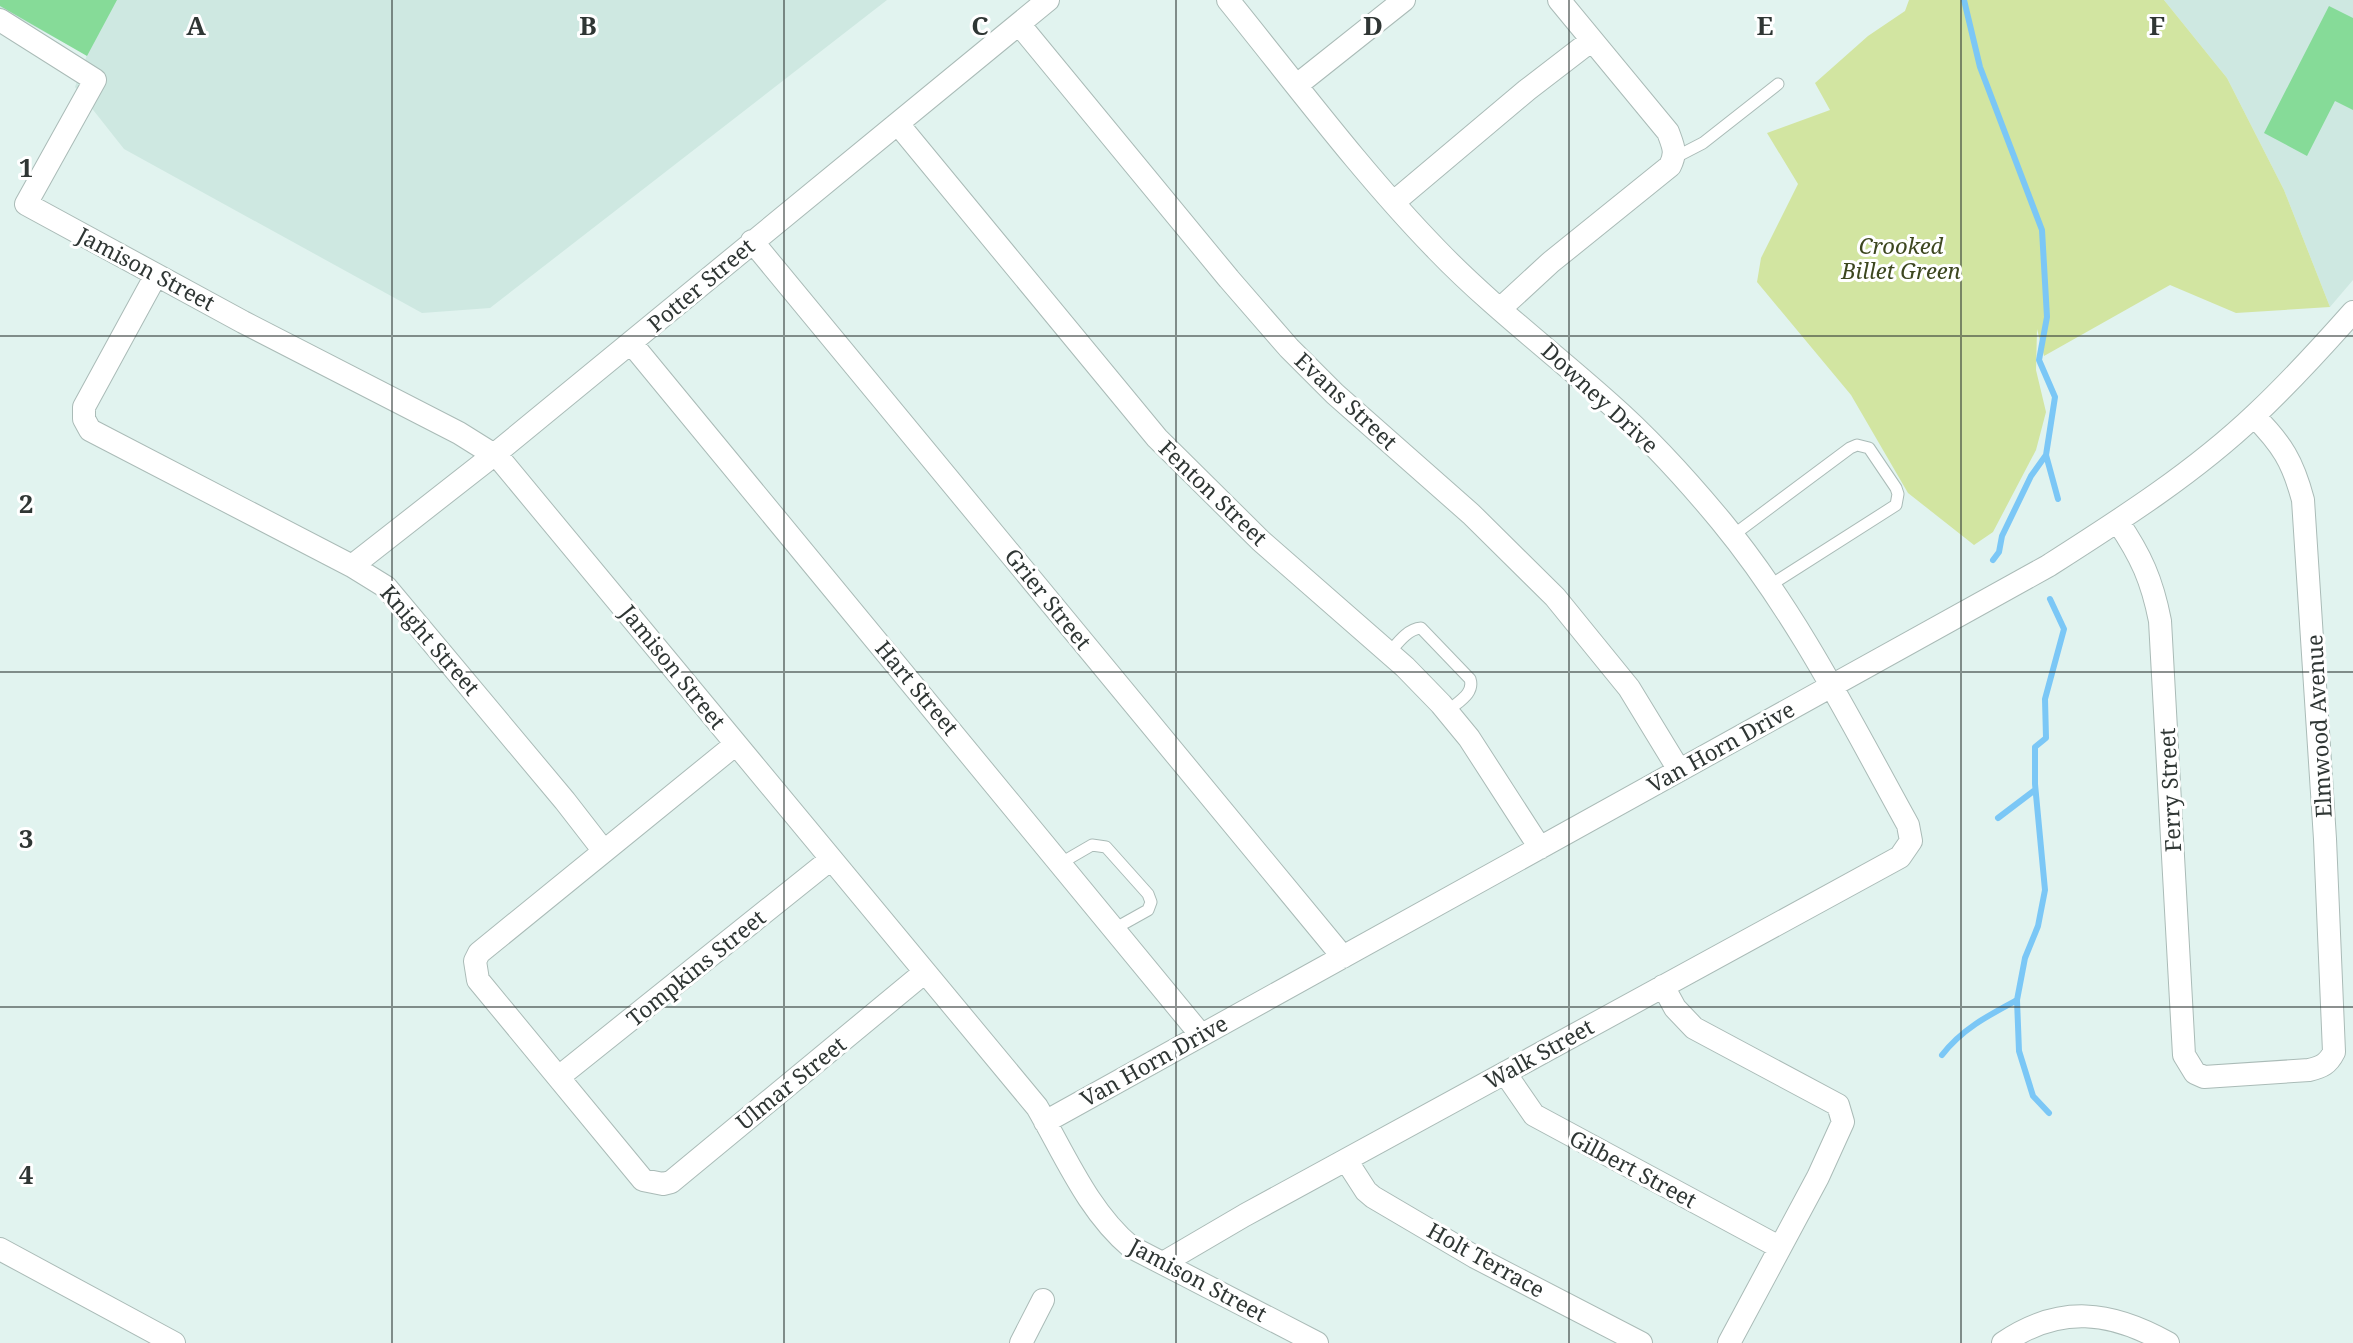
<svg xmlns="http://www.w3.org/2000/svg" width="2353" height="1343" font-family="'Noto Serif',serif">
  <rect width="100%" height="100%" fill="#e1f3ef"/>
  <path fill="#cee8e1" d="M0,0h887l-397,308 -68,5 -298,-164 -49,-62 12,-32 -87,-47z
    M2164,0h189v280l-23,27 -46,-117 -57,-112z"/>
  <path fill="#d2e5a1" d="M1909,0h255l63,78 57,112 46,117 -94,6 -66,-28 -126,71 -7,-27 -1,41 10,42 -10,38 -43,82 -19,13 -66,-52 -57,-98 -94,-113 4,-24 37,-74 -31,-51 63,-23 -15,-27 53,-47 37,-25z"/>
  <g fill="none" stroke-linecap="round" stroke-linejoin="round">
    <path stroke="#7bc7f6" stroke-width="6" d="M1964,0l16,67 62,163 5,87 -8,43 16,37 -9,58 12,44
      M1993,560l6,-8 3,-16 29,-60 15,-21
      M1998,818l37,-28
      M1942,1055c20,-26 47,-40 75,-55
      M2049,1113l-16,-17 -14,-45 -2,-51 8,-42 13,-32 7,-36 -10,-106v-37l11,-9 -1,-39 19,-70 -14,-30"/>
  </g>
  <path fill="#86db98" d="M0,0h117l-30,56 -87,-50z
    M2329,6l24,12v92l-18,-9 -28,55 -43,-23z"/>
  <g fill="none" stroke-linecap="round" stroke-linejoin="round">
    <defs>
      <path id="lane" d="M1674,158l29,-15 75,-59
        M1732,536l118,-88 7,-3 12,3 27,40 2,6 -2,11 -127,81
        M1389,653c8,-9 18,-24 32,-25l49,51c5,15 -13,23 -23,33
        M1061,863l31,-18 14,2 42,47 3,8 -3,8 -34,19"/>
      <path id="street" d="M0,20l95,60 -69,124 217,118 216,111 40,25 538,649c28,48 51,104 94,140l186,96
        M1019,24l210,255 60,69 46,46 136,120 84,83 74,91 50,82
        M1297,85l107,-85
        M898,124l259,314 104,103 144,126 36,37 28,34 71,110
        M1394,202l133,-112 65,-50
        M752,241l591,716
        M156,275l-72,132v12l6,11 262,136 34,21 179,214 38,49
        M1501,308l50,-46 119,-96c7,-14 3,-20 -2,-34l-109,-132
        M631,343l570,692
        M2118,522c23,34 34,58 42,99l24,434 11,18 9,4 105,-7c13,-3 19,-6 25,-18l-9,-213 -22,-339c-10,-38 -21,-56 -49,-84
        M352,566l143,-112 553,-454
        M736,744l-257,209 -4,8 3,19 165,200 20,4 8,-2 254,-210
        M1663,986l12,22 19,20 144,77 5,17 -25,55 -89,166
        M1505,1073l29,42 245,132
        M560,1076l271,-217
        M1045,1122l1003,-556c72,-46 146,-93 208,-152 34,-32 66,-67 97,-102
        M1346,1160l20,31 7,6 102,60 166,86
        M0,1249l174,94
        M1163,1263l82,-48 655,-358 11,-16 -3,-16c-57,-103 -111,-212 -187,-304 -34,-41 -71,-82 -112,-118 -57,-51 -119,-98 -172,-153 -75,-77 -141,-166 -209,-250
        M1021,1343l22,-43
        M2003,1343c57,-39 108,-32 165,0"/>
    </defs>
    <use href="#lane" stroke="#aabbb7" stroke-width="13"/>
    <use href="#street" stroke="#aabbb7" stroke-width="24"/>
    <use href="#lane" stroke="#fff" stroke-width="11"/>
    <use href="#street" stroke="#fff" stroke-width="22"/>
  </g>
  <path fill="none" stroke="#2f3634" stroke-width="2" stroke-opacity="0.55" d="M392,0v1343M784,0v1343M1176,0v1343M1569,0v1343M1961,0v1343M0,336h2353M0,672h2353M0,1007h2353"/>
  <g text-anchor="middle" stroke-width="6" stroke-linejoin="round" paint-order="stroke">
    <g font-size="22" font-style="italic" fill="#3d471f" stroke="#fff">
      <text x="1901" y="254">Crooked<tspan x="1901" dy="25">Billet Green</tspan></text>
    </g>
    <g font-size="22" fill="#2f3634" stroke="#fff">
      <text transform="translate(146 269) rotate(28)" y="8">Jamison Street</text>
      <text transform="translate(701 285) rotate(-40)" y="8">Potter Street</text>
      <text transform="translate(1600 398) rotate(43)" y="8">Downey Drive</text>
      <text transform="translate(1346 401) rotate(43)" y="8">Evans Street</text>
      <text transform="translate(1213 493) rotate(44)" y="8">Fenton Street</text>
      <text transform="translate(1048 599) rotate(51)" y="8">Grier Street</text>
      <text transform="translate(430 640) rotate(49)" y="8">Knight Street</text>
      <text transform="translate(673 667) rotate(51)" y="8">Jamison Street</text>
      <text transform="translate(917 688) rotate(50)" y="8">Hart Street</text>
      <text transform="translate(2319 726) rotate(-93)" y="8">Elmwood Avenue</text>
      <text transform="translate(1721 747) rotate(-29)" y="8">Van Horn Drive</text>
      <text transform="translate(2170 790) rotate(-93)" y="8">Ferry Street</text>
      <text transform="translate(696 968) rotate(-39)" y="8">Tompkins Street</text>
      <text transform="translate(1539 1054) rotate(-29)" y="8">Walk Street</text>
      <text transform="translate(1154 1061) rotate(-29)" y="8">Van Horn Drive</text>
      <text transform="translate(791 1083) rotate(-39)" y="8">Ulmar Street</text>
      <text transform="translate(1633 1169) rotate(28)" y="8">Gilbert Street</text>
      <text transform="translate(1486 1260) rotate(29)" y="8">Holt Terrace</text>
      <text transform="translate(1198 1280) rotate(28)" y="8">Jamison Street</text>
    </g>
  </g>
  <g font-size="26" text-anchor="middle" font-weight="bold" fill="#2f3634" stroke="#fff" stroke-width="6" stroke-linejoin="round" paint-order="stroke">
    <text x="196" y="35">A</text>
    <text x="588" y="35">B</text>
    <text x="980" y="35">C</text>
    <text x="1373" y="35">D</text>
    <text x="1765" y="35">E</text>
    <text x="2157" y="35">F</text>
    <text x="26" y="177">1</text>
    <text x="26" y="513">2</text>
    <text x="26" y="848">3</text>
    <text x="26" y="1184">4</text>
  </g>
</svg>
